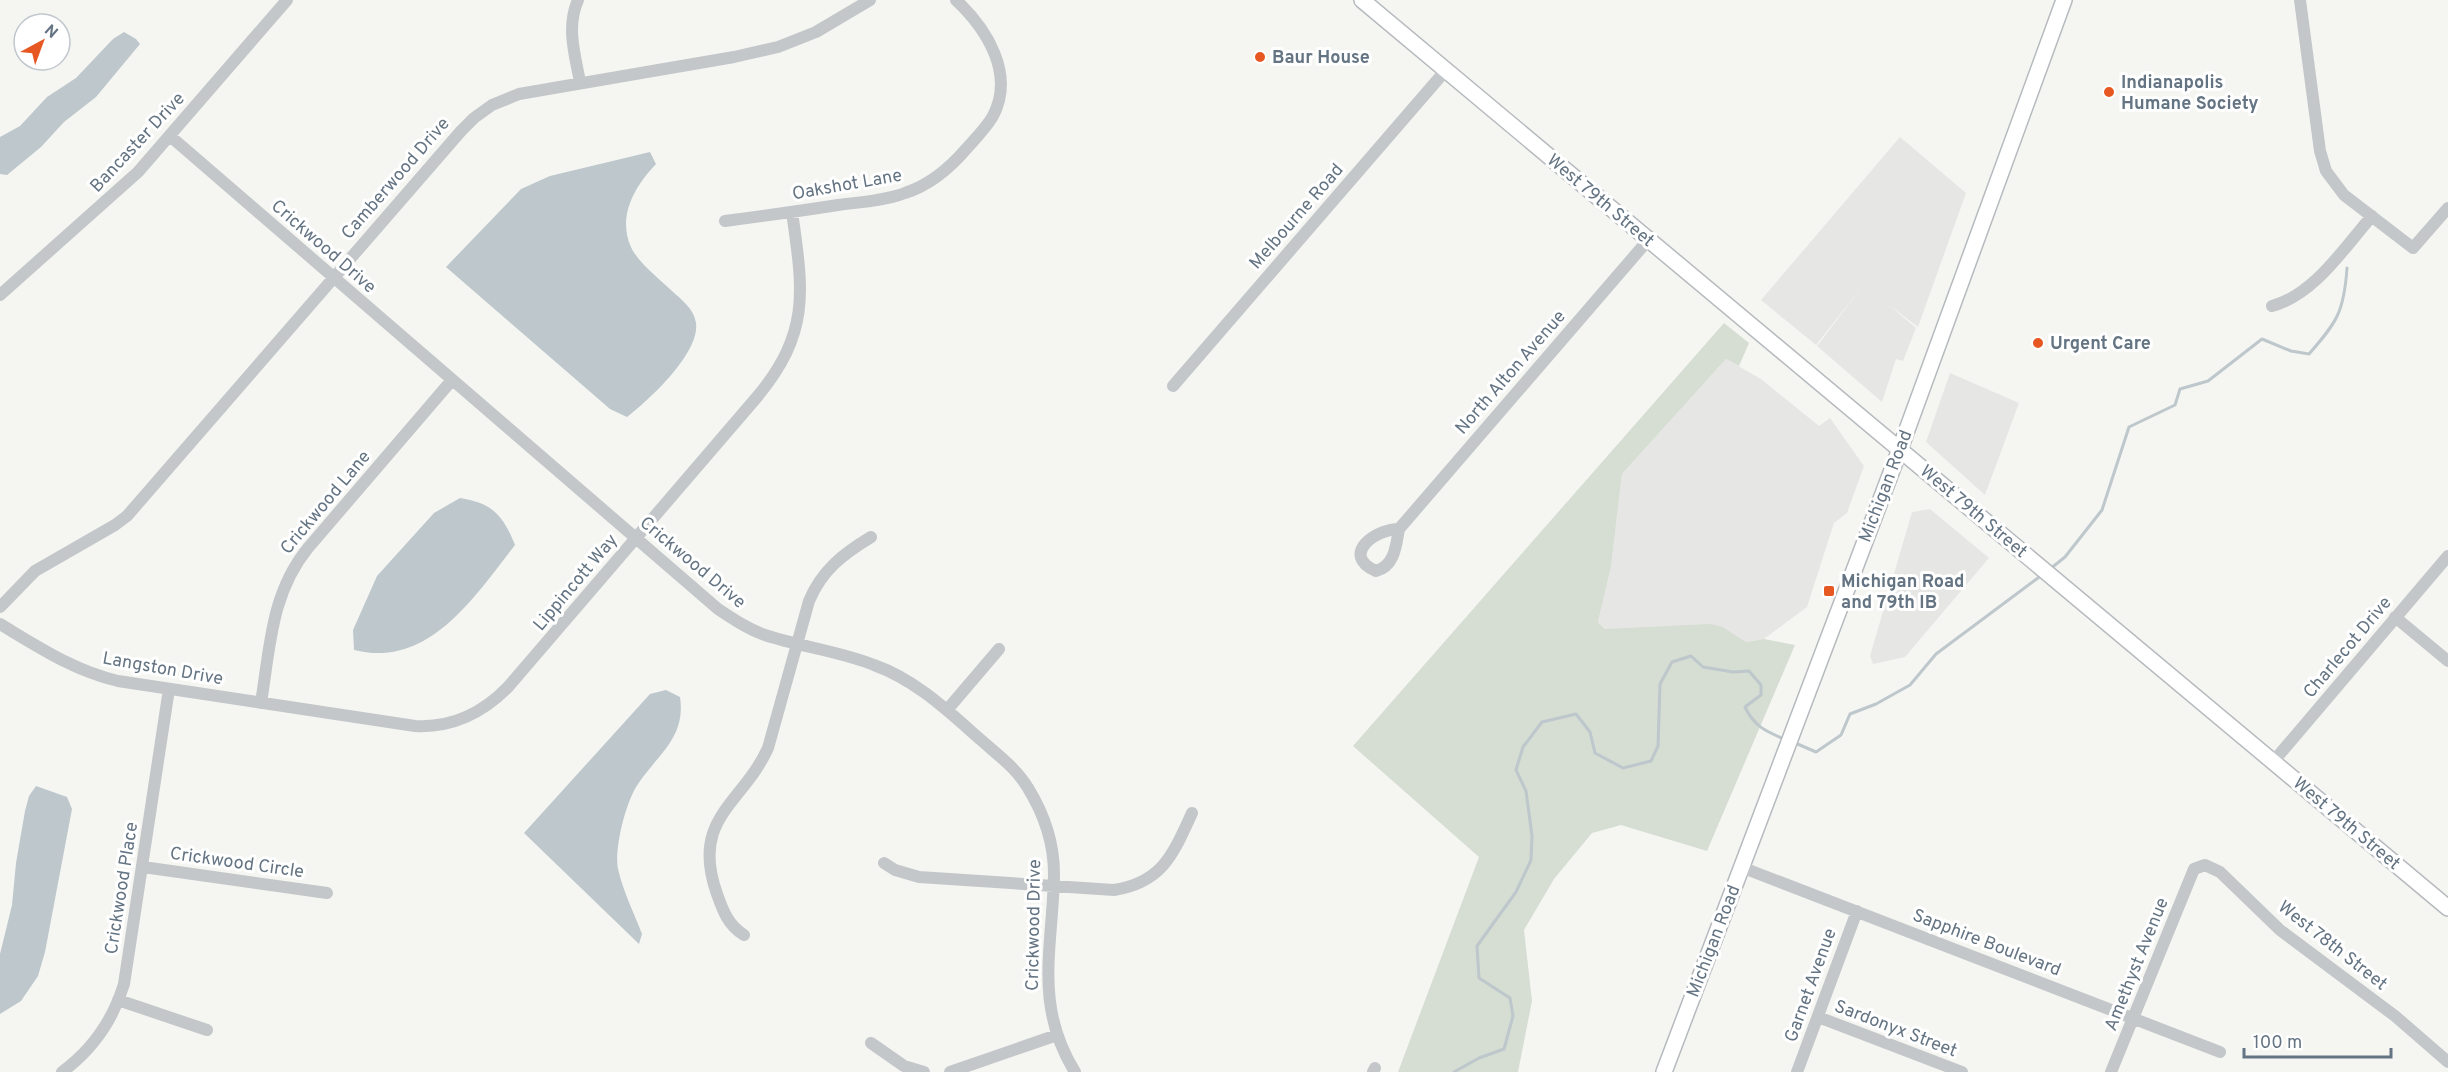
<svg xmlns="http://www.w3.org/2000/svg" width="2448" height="1072" font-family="Overpass,sans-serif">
  <rect width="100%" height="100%" fill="#f5f6f2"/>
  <path fill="#e6e7e5" d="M1900,137l66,56 -48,134 -29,-22 27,23 -13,33 -7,-2 -14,43 -65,-56 47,-62 -48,61 -55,-45z
    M1726,359l35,20 58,47 11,-8 34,48 -17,47 -13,10 -27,84 -43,32 -18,3 -23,-15 -118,2 -7,-7 13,-55 11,-93z
    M1950,373l69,30 -34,92 -59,-53z
    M1930,509l59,49 -84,99 -32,7 -3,-8 42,-144z"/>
  <path fill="#d6ddd3" d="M1724,323l25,20 -10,23 -13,-7 -104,115 -11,93 -13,55 7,7 105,-5 13,3 23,15 18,-3 31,6 -88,206 -86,-26 -29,8 -38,46 -30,51 8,71 -14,71h-120l81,-215 -126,-111z"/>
  <path fill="#bdc7cc" d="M124,32l12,7 4,5 -44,53 -32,25 -23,25 -34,28 -7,-1v-37l20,-11 27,-29 29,-19 37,-39z
    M650,152l6,12c-21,22 -39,52 -25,83 6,14 29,33 41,44 10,9 22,18 24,32 4,30 -47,77 -69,94l-17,-8 -164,-142 75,-78 29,-13z
    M460,498c32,5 43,17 55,47 -40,51 -86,124 -161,105l-1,-20 24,-54 57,-63z
    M666,690l14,7c6,40 -21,56 -42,87 -12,17 -24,64 -20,85 5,22 16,44 24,65l-3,10 -115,-111 126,-139z
    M36,786l31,11 5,12 -27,143 -7,24 -17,25 -21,13v-60l12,-49 4,-42 9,-52 4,-15z"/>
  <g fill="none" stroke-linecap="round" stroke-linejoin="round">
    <path stroke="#bdc7cc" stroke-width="3" d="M2050,569l15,-12 37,-47 27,-83 46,-22 5,-16 28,-8 54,-42 29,12 18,3c28,-32 35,-42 38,-86
      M1793,742l23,10 25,-17 9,-21 26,-10 34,-19 26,-31 106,-79
      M1454,1072l25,-14 25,-9 9,-33 -3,-18 -31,-20 -2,-32 39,-54 15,-32 1,-24 -6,-45 -10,-21 7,-23 19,-25 34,-8 14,18 5,21 28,15 28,-7 7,-15 2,-62 12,-22 19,-6 12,11 30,5 16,-1 12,14v10l-16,12c9,19 20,24 39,32"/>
    <defs>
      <path id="major" d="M1362,0l1086,908
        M1664,1072l236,-623 164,-449"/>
    </defs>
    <use href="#major" stroke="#b6babe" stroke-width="18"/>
    <path stroke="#c3c7ca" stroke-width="12" d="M578,0c-12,27 -3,55 2,82
      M2300,0l20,151 6,20 18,24 69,53 35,-40
      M170,136l548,473c15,10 30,20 47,26 36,12 74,16 109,30 42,15 74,46 107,75 17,15 36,29 47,48 16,26 26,55 26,86 -1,73 -21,130 21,198
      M725,221c38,-5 75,-10 113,-16 22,-3 46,-4 67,-12 25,-8 45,-25 62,-45 9,-10 19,-20 26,-32 22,-42 -6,-87 -37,-116
      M0,295l138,-123 149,-172
      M2272,306c42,-11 72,-58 100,-90
      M1173,386l273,-316
      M1399,529c-3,16 -4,37 -23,42 -36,-16 -1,-42 23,-42l250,-290
      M0,607l35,-36 80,-46 12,-9 334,-385 13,-13 18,-13 27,-11 215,-37 44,-10 38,-15 54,-32
      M2395,617l53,44
      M0,624c40,24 73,46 118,57l297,45c36,2 68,-13 93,-39l249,-290c54,-65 46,-107 35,-185
      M261,703c9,-56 10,-110 47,-155l144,-168
      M947,710l52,-61
      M2273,762l175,-206
      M884,863l11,7 24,7 195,13c49,-8 59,-36 78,-77
      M143,867l184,26
      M1741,867l479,185
      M744,935c-16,-10 -21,-24 -27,-41 -27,-76 25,-89 51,-146l41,-147c13,-31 34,-47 62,-64
      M118,1000l89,30
      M1818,1017l144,55
      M871,1043l33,23 20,6
      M62,1072c30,-22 51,-52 62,-88l45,-295
      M950,1072l107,-37
      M1373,1072l2,-4
      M1797,1072l60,-161
      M2111,1072l83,-203 11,-4 15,7 60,58 115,86 53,46"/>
    <use href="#major" stroke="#fff" stroke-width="15"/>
  </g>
  <g fill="#e65722" stroke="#fff" stroke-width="2">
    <circle cx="1260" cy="57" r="6"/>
    <circle cx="2109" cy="92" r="6"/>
    <circle cx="2038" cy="343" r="6"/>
    <rect x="1823" y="585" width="12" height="12" rx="3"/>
  </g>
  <g text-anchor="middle" stroke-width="6" stroke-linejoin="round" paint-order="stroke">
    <g font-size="18" font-weight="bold" fill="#647483" stroke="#fff" text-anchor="start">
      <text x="1272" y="63">Baur House</text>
      <text x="2121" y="88">Indianapolis<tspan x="2121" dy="21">Humane Society</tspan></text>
      <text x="2050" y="349">Urgent Care</text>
      <text x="1841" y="587">Michigan Road<tspan x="1841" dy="21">and 79th IB</tspan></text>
    </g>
    <g font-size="18" fill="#647483" stroke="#fff">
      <text transform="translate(137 142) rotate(-47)" y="6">Bancaster Drive</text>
      <text transform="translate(395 178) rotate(-49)" y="6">Camberwood Drive</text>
      <text transform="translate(847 184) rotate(-10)" y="6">Oakshot Lane</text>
      <text transform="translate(1601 200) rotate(40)" y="6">West 79th Street</text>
      <text transform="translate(1296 216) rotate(-49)" y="6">Melbourne Road</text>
      <text transform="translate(324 246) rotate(41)" y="6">Crickwood Drive</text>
      <text transform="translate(1510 372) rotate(-49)" y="6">North Alton Avenue</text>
      <text transform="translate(1885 486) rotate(-69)" y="6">Michigan Road</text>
      <text transform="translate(325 502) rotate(-50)" y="6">Crickwood Lane</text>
      <text transform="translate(1974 511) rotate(40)" y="6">West 79th Street</text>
      <text transform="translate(693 562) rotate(40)" y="6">Crickwood Drive</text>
      <text transform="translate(575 582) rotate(-50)" y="6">Lippincott Way</text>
      <text transform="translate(2347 647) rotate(-50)" y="6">Charlecot Drive</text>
      <text transform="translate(163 668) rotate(10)" y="6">Langston Drive</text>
      <text transform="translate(2347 823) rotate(40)" y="6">West 79th Street</text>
      <text transform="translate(237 862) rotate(8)" y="6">Crickwood Circle</text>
      <text transform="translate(121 888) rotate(-81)" y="6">Crickwood Place</text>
      <text transform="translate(1033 925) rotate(-89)" y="6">Crickwood Drive</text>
      <text transform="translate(1713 941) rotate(-69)" y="6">Michigan Road</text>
      <text transform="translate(1987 942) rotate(21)" y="6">Sapphire Boulevard</text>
      <text transform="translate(2333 945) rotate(38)" y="6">West 78th Street</text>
      <text transform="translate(2136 964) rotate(-68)" y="6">Amethyst Avenue</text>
      <text transform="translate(1810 985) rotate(-70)" y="6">Garnet Avenue</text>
      <text transform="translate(1896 1028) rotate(21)" y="6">Sardonyx Street</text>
    </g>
  </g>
  <g transform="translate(42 42) rotate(41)"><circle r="28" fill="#ffffff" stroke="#c1c7cd" stroke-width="1.5"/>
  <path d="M0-4.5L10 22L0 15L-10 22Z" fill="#e65722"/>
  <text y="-9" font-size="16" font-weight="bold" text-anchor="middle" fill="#647483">N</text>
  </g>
  <path d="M2244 1048v9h147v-9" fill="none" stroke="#647483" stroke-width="3"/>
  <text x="2253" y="1048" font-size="18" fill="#647483" stroke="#ffffff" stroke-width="4.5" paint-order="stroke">100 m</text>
</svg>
